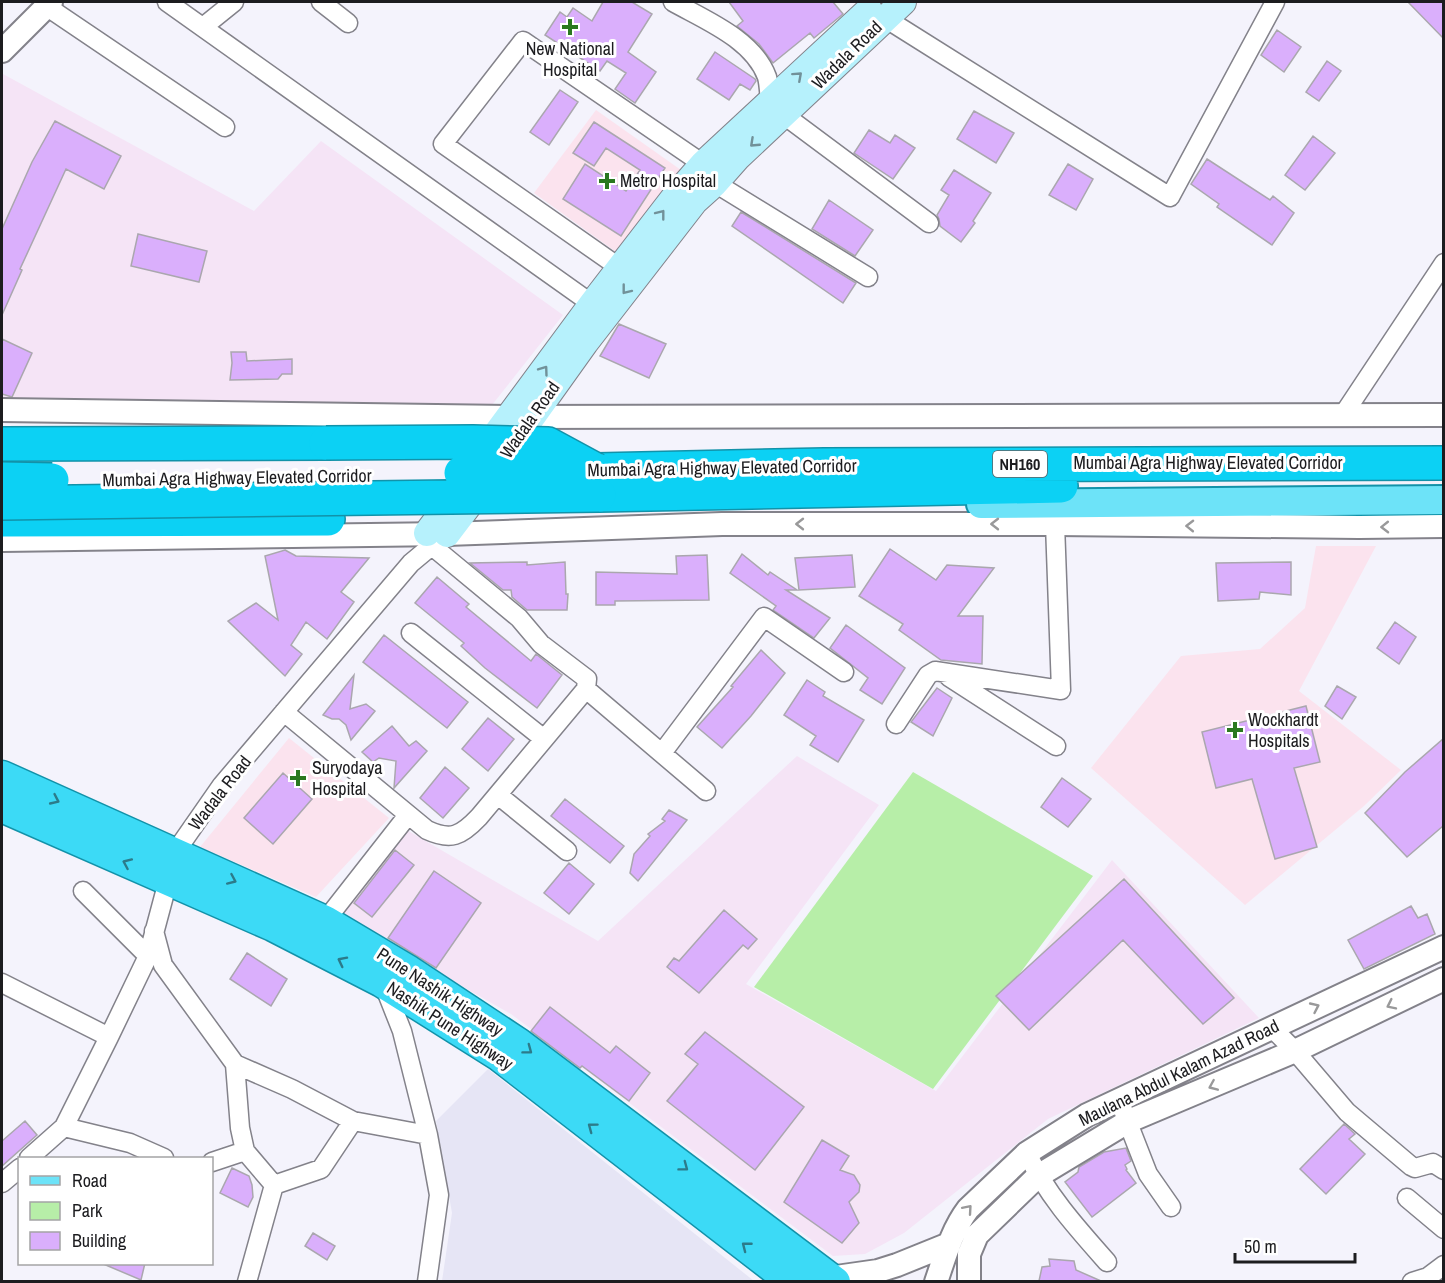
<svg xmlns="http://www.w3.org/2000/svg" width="1445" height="1283" font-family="'Archivo Narrow',sans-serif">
  <rect width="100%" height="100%" fill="#f4f3fc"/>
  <path fill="#f5e4f6" d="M3,74l251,137 67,-70 242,174 -71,90 -490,-5v-323z
    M797,756l82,49 -133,179 190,107 176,-231 147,158 -211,101 -144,114 -39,21 -32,2 -322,-242 -173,-98 67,-87 193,112z"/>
  <path fill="#e6e5f5" d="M488,1069l266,212h-312l10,-68 -16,-92z"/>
  <path fill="#fbe3ee" d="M596,110l85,60 -65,82 -82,-59z
    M1316,546h60l-77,145 102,79 -37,36 -119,99 -154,-137 90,-112 79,-7 45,-41z
    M289,738l100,80 -73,79 -116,-50z"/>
  <path fill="#b7eea8" d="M913,772l180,104 -160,213 -179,-102z"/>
  <path fill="#daaffc" stroke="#aaa7ae" stroke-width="1.5" d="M603,2h29l20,12 -24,38 28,20 -21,31 -20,-14 11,-16 -19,-12 -7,10 -55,-36 15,-23 7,5 6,-9 19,13z
    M729,2h104l10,12 -29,24 -4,-5 -37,30 -14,-19 -22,-18 6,-5z
    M1408,2h35v36z
    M1277,30l24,17 -17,25 -23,-17z
    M715,52l40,27 1,2 -6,9 -10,-6 -11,16 -32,-21z
    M1327,61l14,10 -22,30 -13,-9z
    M560,90l18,12 -29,43 -19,-13z
    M974,111l40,22 -18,30 -39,-24z
    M55,121l66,35 -17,33 -38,-20 -46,100 2,1 -20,45v-86l30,-67z
    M594,122l71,46 -44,68 -58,-37 22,-35 41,27 14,-21 -34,-22 -12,18 -21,-13z
    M869,130l21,13 5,-8 20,13 -22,31 -39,-26z
    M1313,136l22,17 -30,37 -20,-15z
    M1207,159l63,41 3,-4 21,17 -22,32 -55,-38 2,-3 -28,-20z
    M1068,164l25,15 -17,31 -27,-15z
    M954,170l37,23 -18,28 2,2 -14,19 -21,-16 -1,-7 -2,-4 12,-20 -8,-5z
    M829,200l44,30 -18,26 -43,-27z
    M741,212l115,71 -13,20 -111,-77z
    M138,234l69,17 -8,31 -68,-16z
    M619,324l47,20 -17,34 -49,-22z
    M2,339l30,14 -20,44 -10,-3z
    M231,352h15l1,9 45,-2v15h-10l-4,5 -48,1 2,-17z
    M890,549l46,31 11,-15 47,3 -36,48h25l-1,48 -41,-4 -42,-30 4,-6 -44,-28z
    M285,550l11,6 73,2 -28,34 13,10 -27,37 -21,-17 -15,23 11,9 -17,22 -57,-55 28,-18 22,17 -13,-64z
    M742,554l26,21 2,-3 27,18h-11l44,28 -16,20 -41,-28 3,-4 -46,-33z
    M707,555l2,45 -94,1v4h-19v-33l81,2 -1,-18z
    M852,555l3,32 -56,3 -4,-32z
    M527,562v3l38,-3 1,32h2l-1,16h-40l-15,-13 -1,-7h-8l-33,-27z
    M1291,562v33l-31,-3 -1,7 -41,2 -2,-38z
    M437,577l32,27 -3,3 65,54 5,-7 26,21 -25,33 -52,-40 -24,-22 3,-3 -49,-40z
    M1395,622l21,15 -17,27 -22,-16z
    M846,625l59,43 -23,36 -22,-14 8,-12 -38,-30z
    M384,635l84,67 -21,26 -84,-66z
    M761,650l24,23 -34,43 -29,32 -25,-21 36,-40 -2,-1z
    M354,675l-4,34 16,-5 9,7 -24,29 -5,-15 -7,-6h-7l-9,-4z
    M807,680l18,12 -2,4 41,24 -26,42 -28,-17 6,-9 -32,-21z
    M1337,686l19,11 -14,22 -17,-13z
    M937,688l15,10 -19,38 -22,-14z
    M1306,706l14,56 -26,6 23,79 -42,12 -23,-80 -36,9 -14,-56z
    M488,718l26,21 -26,32 -26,-22z
    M392,726l17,20 7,-5 11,10 -33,37 2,-27 -17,-3 -6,4 -11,-10z
    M1443,739v87l-36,31 -42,-44 40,-41z
    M445,767l24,21 -26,30 -23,-20z
    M283,773l29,26 -39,45 -29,-26z
    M1062,778l29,21 -23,28 -27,-20z
    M565,799l59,47 -14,17 -59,-47z
    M669,810l18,10 -49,61 -8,-8 4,-19 16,-18 -2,-2 17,-13 -3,-2z
    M395,850l19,15 -42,52 -18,-14z
    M569,863l25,21 -25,30 -25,-21z
    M434,871l47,32 -45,65 -48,-30z
    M1124,879l110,119 -31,26 -80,-84 -94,90 -33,-34z
    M1411,906l7,12 9,-4 8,20 -71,35 -16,-29z
    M724,910l33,29 -9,10 -5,-4 -44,48 -32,-26 7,-9 5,3z
    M247,953l40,26 -16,27 -41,-27z
    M550,1007l60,46 6,-7 34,27 -21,28 -47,-35 -2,2 -49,-37z
    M705,1032l99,75 -49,63 -88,-69 31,-37 -13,-10z
    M25,1121l12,14 -35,31v-25z
    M1344,1124l11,10 -6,5 16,15 -39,40 -26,-25z
    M822,1140l27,16 -9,14 14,5 6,10 -1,7 -10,10 10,21 -17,20 -58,-41z
    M1126,1148l5,13 -6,4 2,4 -1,1 10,13 -44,34 -27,-35 13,-10 1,-5 25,-15z
    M232,1168l17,8 3,9 1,12 -5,10 -28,-14z
    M313,1233l22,13 -8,14 -22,-14z
    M1049,1259l25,2 2,9 25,11h-62l3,-14 8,-1z
    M101,1263h44l-4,17z"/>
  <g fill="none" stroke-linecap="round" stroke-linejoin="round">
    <defs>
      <path id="minor" d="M167,2l425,302
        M321,2l27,21
        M673,2c32,18 80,37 94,75 2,7 2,16 3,24
        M46,6l179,121
        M877,13l293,184 105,-195
        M203,27l31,-25
        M784,115l145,108
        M715,183l153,94
        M620,268l-177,-124 80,-103 180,123
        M1343,415l101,-152
        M411,633l133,106
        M949,677l107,69
        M586,689l120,102
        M284,712l143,118c24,11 34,6 52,-13l107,-128 1,-10 -46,-35 -22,-26 -87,-72
        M896,724l32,-49 7,-4 126,19 -6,-166
        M662,753l102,-136 80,55
        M498,795l69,56
        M174,854l48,-69 189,-222 30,-25
        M83,891l65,65
        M325,921l83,-106
        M154,931l9,34 72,99 5,64 5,23 29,34 -27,97
        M2,983l107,54
        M383,983l19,48 26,104 11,60 -12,87
        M1272,1028l23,23 52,61 64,54 4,2 18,-5 11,7
        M235,1064l57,25 61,32 75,14
        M1123,1110l25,64 23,33
        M64,1127l66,16 34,15
        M1027,1153c20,42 49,74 80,109
        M29,1158l35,-31 45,-90 39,-81 20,-75
        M212,1162l33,-11
        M2,1183l18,-15
        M274,1185l47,-16 32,-48
        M1407,1198l37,31
        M1412,1282l16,-5 16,-12"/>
      <path id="tertiary" d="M2,51l49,-49
        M2,410l507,7 935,-2
        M2,540l445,-6 275,-10h333l304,3 85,-1
        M829,1278l49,-7 19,-6 52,-21
        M936,1282c9,-26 16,-52 32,-73l59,-56 60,-38 357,-168
        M969,1282v-28l8,-19 61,-59 91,-55 166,-70 149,-72"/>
      <path id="secondary" d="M482,453l110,-149 84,-109 27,-31 166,-154
        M505,455l80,-112 110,-142 20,-18 23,-26 165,-155
        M427,533l24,-32
        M447,534l37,-49"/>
      <path id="primary" d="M981,504l463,-4"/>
      <path id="trunk" d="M2,776l323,145 84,50 109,72 317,239
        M2,807l271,119 109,56 116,73 294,227"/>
      <path id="motorway" d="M2,444l324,-1
        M597,470l227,-5 620,-2
        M599,495l462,-9
        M2,520l326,-1"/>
    </defs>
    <use href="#minor" stroke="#83828a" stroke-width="21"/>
    <use href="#tertiary" stroke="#83828a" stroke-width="26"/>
    <use href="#secondary" stroke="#83828a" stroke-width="28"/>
    <use href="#primary" stroke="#1292a9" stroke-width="32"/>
    <use href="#trunk" stroke="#1292a9" stroke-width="33"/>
    <use href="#motorway" stroke="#1292a9" stroke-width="36"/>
    <use href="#minor" stroke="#fff" stroke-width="18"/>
    <use href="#tertiary" stroke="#fff" stroke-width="22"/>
    <use href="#secondary" stroke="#b6f1fc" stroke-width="26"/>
    <use href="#primary" stroke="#6de3f8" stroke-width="28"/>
    <use href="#trunk" stroke="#3cdaf6" stroke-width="30"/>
    <use href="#motorway" stroke="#0cd1f4" stroke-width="33"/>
    <defs>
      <path id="motorway-bridge" d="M326,443l147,-1 75,2 48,26
        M461,473l136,-3
        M2,479l50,1
        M2,503l597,-8"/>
    </defs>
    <use href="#motorway-bridge" stroke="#1292a9" stroke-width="36" stroke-linecap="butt"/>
    <use href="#motorway-bridge" stroke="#0cd1f4" stroke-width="33"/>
  </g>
  <defs><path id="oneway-chevron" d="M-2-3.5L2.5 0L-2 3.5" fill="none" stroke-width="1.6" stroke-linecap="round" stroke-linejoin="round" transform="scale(1.5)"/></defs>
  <g stroke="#719199">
    <use href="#oneway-chevron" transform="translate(798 76) rotate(-42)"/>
    <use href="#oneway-chevron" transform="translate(754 143) rotate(137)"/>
    <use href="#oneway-chevron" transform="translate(661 214) rotate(-52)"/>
    <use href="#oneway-chevron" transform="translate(626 290) rotate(128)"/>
    <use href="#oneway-chevron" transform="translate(544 370) rotate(-54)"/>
  </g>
  <g stroke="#99999a">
    <use href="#oneway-chevron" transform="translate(800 524) rotate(-180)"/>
    <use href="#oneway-chevron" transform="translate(995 524) rotate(-180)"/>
    <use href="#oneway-chevron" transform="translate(1190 526) rotate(-179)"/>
    <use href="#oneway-chevron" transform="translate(1385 527) rotate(179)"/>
    <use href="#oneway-chevron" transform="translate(1391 1005) rotate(154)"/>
    <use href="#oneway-chevron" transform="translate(1315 1007) rotate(-25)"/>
    <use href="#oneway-chevron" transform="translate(1213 1086) rotate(157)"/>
    <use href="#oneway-chevron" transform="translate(968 1209) rotate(-49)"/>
  </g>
  <g stroke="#2c7b8a">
    <use href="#oneway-chevron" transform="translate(55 800) rotate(25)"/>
    <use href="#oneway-chevron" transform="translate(127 863) rotate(-156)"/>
    <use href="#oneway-chevron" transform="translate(232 880) rotate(24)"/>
    <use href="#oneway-chevron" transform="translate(342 961) rotate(-153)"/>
    <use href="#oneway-chevron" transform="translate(528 1050) rotate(37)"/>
    <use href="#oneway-chevron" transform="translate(592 1127) rotate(-143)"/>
    <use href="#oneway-chevron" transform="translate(684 1167) rotate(37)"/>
    <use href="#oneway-chevron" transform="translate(746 1246) rotate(-142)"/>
  </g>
  <g fill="#2a781f" stroke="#fff" stroke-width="2">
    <path d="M567 18h6v6h6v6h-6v6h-6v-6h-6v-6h6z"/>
    <path d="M604 172h6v6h6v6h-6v6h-6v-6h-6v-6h6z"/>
    <path d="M1232 721h6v6h6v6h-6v6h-6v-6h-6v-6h6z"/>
    <path d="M295 769h6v6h6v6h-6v6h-6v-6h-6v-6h6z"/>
  </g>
  <g text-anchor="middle" stroke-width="6" stroke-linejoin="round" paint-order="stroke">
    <rect fill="#fff" stroke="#606062" stroke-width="1.5" x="993" y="451" width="54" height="26" rx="4.5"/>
    <g font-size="16" font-weight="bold" fill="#1c1c1f">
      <text x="1020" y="470">NH160</text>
    </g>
    <g font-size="18" fill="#1c1c1f" stroke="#fff" text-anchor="start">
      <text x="570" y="55" text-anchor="middle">New National<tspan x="570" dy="21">Hospital</tspan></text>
      <text x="620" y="187">Metro Hospital</text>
      <text x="1248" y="726">Wockhardt<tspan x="1248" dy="21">Hospitals</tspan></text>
      <text x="312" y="774">Suryodaya<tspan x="312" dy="21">Hospital</tspan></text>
    </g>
    <g font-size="18" fill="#1c1c1f" stroke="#fff">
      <text transform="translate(847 55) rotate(-44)" y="6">Wadala Road</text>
      <text transform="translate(530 420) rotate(-55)" y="6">Wadala Road</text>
      <text x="1208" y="469">Mumbai Agra Highway Elevated Corridor</text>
      <text transform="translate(722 468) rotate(-1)" y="6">Mumbai Agra Highway Elevated Corridor</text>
      <text transform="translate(237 478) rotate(-1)" y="6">Mumbai Agra Highway Elevated Corridor</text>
      <text transform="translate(220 793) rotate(-52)" y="6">Wadala Road</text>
      <text transform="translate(440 992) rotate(33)" y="6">Pune Nashik Highway</text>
      <text transform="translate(450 1026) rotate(33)" y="6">Nashik Pune Highway</text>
      <text transform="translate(1179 1073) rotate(-26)" y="6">Maulana Abdul Kalam Azad Road</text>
    </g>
  </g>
  <rect width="1445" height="1283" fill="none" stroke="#1c1c1f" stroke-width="6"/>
  <rect x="18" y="1157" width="195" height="108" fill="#ffffff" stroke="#a4a4a5" stroke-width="1.5"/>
  <rect x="30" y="1176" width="30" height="9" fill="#6de3f8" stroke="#a4a4a5" stroke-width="1.5"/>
  <text x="72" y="1187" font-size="18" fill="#1c1c1f">Road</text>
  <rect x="30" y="1202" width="30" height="18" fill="#b7eea8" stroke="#a4a4a5" stroke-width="1.5"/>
  <text x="72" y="1217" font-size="18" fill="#1c1c1f">Park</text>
  <rect x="30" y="1232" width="30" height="18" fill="#daaffc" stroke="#a4a4a5" stroke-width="1.5"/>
  <text x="72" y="1247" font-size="18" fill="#1c1c1f">Building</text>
  <path d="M1235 1253v9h120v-9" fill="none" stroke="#1c1c1f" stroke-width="3"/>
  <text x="1244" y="1253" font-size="18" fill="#1c1c1f" stroke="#ffffff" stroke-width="4.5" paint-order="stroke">50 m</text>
</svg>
